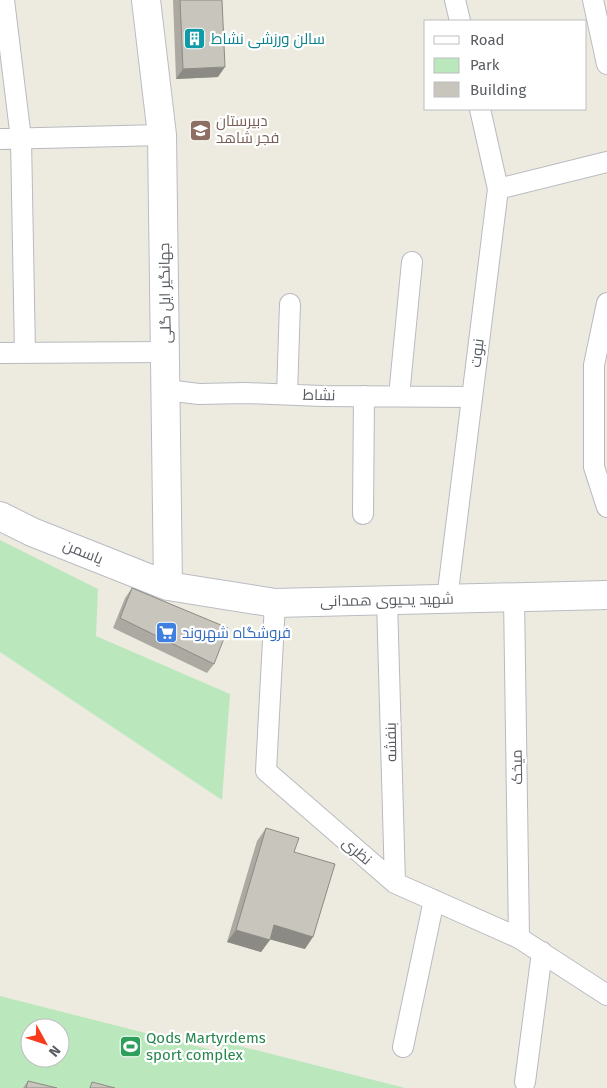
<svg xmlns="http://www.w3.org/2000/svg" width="607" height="1088" font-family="'Fira Sans',Cairo,sans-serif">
  <rect width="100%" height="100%" fill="#edebe0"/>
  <path fill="#bae8bc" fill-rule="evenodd" d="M0,540l98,49 -2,47 134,58 -8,106 -222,-148z
    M0,996l220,56 4,-10 181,46h-405zM30,1028h30v30h-30z"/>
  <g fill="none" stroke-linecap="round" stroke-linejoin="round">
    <defs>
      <path id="minor" d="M4,0l17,139 4,214
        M455,0l5,21
        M593,0l14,64
        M0,139l162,-4
        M498,189l109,-27
        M607,303l-13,62v102l13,40
        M0,353l166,-1
        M166,390l33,4 47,-1 76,3 150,1
        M287,394l3,-90
        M399,396l13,-134
        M363,514l1,-118
        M514,597l5,341
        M447,599l51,-410 -18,-80
        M387,600l8,283
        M275,603l-9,168 129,112 124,55 88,57
        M403,1047l31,-147
        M525,1082l17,-130"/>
      <path id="secondary" d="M146,0l16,135 6,451
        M0,516l32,16 136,54 107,17 332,-8"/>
    </defs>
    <use href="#minor" stroke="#b8bac0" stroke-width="22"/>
    <use href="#secondary" stroke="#b9bcc3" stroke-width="30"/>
    <use href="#minor" stroke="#fff" stroke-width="20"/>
    <use href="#secondary" stroke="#fff" stroke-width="28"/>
  </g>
  <path fill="#aca9a3" d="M173,0h49l-4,77 -42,2z
    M132,588l82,76 -7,9 -94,-45 12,-30z
    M266,828l28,24 11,97 -35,-10 -9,13 -34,-10 30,-101z
    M28,1081l29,7h-34z"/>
  <path fill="#8c8a84" d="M225,67l-7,10 -42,2 7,-10z
    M274,925l39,12 -8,12 -40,-11z
    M236,930l34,10 -9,12 -34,-10z"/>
  <path fill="#c8c5bd" stroke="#8c8a84" d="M180,0h42l3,67 -42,2z
    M132,588l96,40 -14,36 -94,-46z
    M266,828l33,10 -5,14 41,12 -22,73 -39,-12 -4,15 -34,-10z
    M28,1081l29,7h-31z
    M92,1082l23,6h-25z"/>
  <defs>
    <symbol id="building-square" viewBox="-11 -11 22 22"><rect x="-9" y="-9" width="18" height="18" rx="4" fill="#0f9aa8" stroke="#fff"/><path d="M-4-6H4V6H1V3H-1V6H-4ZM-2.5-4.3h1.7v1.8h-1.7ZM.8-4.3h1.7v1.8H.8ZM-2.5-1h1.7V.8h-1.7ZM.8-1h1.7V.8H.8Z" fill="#fff"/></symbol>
    <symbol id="school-square" viewBox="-11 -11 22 22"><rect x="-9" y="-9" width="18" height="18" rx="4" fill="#8d6e63" stroke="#fff"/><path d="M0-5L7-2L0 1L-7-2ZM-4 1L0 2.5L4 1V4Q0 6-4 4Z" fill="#fff"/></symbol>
    <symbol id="supermarket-square" viewBox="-11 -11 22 22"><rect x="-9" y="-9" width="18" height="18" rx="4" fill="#3f7fe0" stroke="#fff"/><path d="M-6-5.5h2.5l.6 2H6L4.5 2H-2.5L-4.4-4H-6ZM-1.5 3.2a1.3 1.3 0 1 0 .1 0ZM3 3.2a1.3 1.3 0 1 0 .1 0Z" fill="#fff"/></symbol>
    <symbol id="stadium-square" viewBox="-11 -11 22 22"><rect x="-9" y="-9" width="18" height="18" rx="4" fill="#2e9e5b" stroke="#fff"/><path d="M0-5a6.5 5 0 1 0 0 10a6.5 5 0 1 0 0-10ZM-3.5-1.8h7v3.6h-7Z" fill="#fff"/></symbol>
  </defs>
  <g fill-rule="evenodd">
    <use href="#building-square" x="182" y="26" width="25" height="25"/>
    <use href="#school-square" x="188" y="118" width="25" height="25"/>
    <use href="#supermarket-square" x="154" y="620" width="25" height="25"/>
    <use href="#stadium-square" x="118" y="1034" width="25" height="25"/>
  </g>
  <g text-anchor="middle" stroke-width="4.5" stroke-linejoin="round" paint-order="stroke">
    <g font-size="15" fill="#0d838f" stroke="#fff" text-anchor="start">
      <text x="211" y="44">سالن ورزشی نشاط</text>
    </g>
    <g font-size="15" fill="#785e54" stroke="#fff" text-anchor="start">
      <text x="216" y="126">دبیرستان<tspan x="216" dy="17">فجر شاهد</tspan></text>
    </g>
    <g font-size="15" fill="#595c62" stroke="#fff">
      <text transform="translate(165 293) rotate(-91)" y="5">جهانگیر ایل گلی</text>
      <text transform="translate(477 353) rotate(-83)" y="5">نبوت</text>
      <text transform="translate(319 395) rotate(1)" y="5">نشاط</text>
      <text transform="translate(83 552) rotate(22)" y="5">یاسمن</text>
      <text transform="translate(387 600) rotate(-1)" y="5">شهید یحیوی همدانی</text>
      <text transform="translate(391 742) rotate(-91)" y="5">بنفشه</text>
      <text transform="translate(517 767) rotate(-91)" y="5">میخک</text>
      <text transform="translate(357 851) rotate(41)" y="5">نظری</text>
    </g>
    <g font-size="15" fill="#366cbe" stroke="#fff" text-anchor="start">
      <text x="182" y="638">فروشگاه شهروند</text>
    </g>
    <g font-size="15" fill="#27864d" stroke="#fff" text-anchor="start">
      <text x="146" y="1043">Qods Martyrdems<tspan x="146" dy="17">sport complex</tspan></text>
    </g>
  </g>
  <rect x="424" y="20" width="162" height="90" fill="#ffffff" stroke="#bdbec0"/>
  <rect x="434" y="36" width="25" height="8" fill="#ffffff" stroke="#bdbec0"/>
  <text x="470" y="45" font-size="15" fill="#595c62">Road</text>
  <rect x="434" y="58" width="25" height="15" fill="#bae8bc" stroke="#bdbec0"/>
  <text x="470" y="70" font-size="15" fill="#595c62">Park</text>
  <rect x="434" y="82" width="25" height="15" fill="#c8c5bd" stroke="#bdbec0"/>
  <text x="470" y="95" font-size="15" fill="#595c62">Building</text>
  <g transform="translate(45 1043) rotate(130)"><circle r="24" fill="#ffffff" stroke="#bdbec0"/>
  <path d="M0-4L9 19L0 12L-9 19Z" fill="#f73b1c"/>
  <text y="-8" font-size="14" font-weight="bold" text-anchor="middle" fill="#595c62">N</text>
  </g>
</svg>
